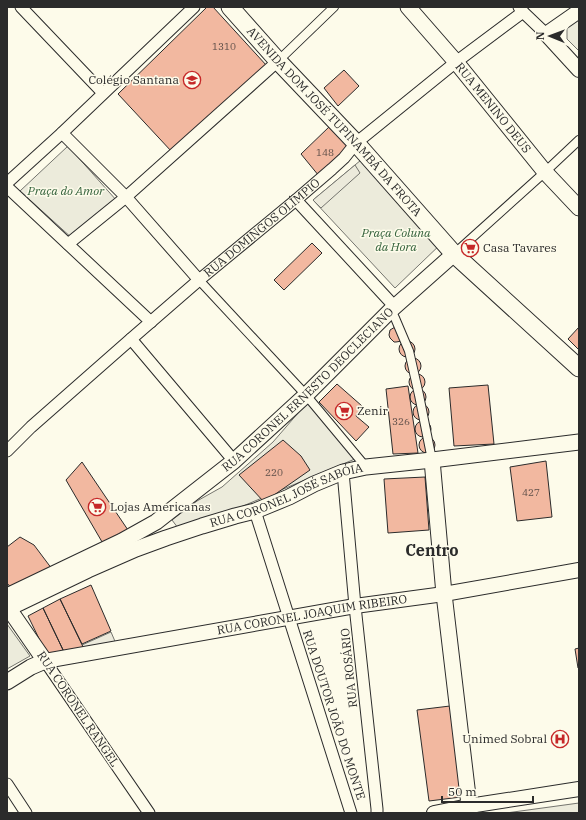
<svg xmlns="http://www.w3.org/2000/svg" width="586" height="820" font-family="'IBM Plex Serif',serif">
  <rect width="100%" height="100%" fill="#fdfbea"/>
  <path fill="#ecebdb" stroke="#74746e" d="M579,15v36l-12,-12v-16z
    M68,146l49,55 -44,38 -53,-48z
    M361,160l83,81 -49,47 -82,-88z
    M312,397l50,59 -138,58 -46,14 -6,-8 25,-19 25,-14 51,-45z
    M7,624l23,32 -23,13z
    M579,803v10h-73z"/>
  <path fill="#eceadb" stroke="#74746e" d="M355,165l5,8 -39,35 -8,-8z
    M111,632l6,14 -32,5 -3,-6z"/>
  <path fill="#f2b8a0" stroke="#2b2b2b" d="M207,7h6l54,59 -95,86 -54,-58z
    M344,70l15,16 -21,20 -14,-18z
    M330,126l20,23 -31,27 -18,-22z
    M312,243l10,10 -38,37 -10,-10z
    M395,327l7,14 -6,1h-2l-4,-4 -1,-3 1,-5z
    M579,327v23l-11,-11z
    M399 349a8 8 0 1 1 16 0a8 8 0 1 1-16 0Z
    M405 366a8 8 0 1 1 16 0a8 8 0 1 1-16 0Z
    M409 382a8 8 0 1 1 16 0a8 8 0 1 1-16 0Z
    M337,384l25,22 -6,10 13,11 -13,14 -37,-39z
    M488,385l6,59 -40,2 -5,-58z
    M408,386l10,67 -25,1 -7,-65z
    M410 397a8 8 0 1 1 16 0a8 8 0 1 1-16 0Z
    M413 412a8 8 0 1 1 16 0a8 8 0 1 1-16 0Z
    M415 429a8 8 0 1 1 16 0a8 8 0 1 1-16 0Z
    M419 445a8 8 0 1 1 16 0a8 8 0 1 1-16 0Z
    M283,440l18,16 9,14 -46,32 -25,-27z
    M546,461l6,56 -35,4 -7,-54z
    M82,462l48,71 -25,14 -39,-67z
    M425,477l4,53 -41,3 -4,-54z
    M20,537l14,8 18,24 -40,20 -5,-6v-36z
    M91,585l20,46 -29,13 -22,-45z
    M60,599l25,52 -20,3 -22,-46z
    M43,608l22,46 -17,3 -20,-41z
    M579,648v19l-1,1 -3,-19z
    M450,706l11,91 -32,4 -12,-91z"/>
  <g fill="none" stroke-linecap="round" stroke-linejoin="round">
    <defs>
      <path id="pedestrian" d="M278,61l56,-54
        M454,254l91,-82 34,-32
        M199,280l107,115 60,72
        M391,310l4,8 14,33 10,44 13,65"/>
      <g id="minor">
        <path d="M21,7l82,86"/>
        <path d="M519,7l4,5 23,22"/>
        <path d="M62,133l64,64 73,83"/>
        <path d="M7,183l55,-50 132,-126"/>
        <path d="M7,187l144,135"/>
        <path d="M296,200l99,107"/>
        <path d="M68,244l58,-47 152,-136"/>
        <path d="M131,339l103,122"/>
        <path id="s1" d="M7,451l24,-24 100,-88 68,-59 97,-80 36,-31 12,-11 12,-15 100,-81 67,-50"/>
        <path d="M343,472l12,134 22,203v4"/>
        <path d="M255,511l96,302"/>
        <path d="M45,661l104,152"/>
        <path d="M7,784l19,29"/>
      </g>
      <g id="tertiary">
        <path d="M579,11l-33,23 33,36"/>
        <path id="s2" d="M45,661l310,-55 89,-12 135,-24"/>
        <path d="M434,813l35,-7 110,-17"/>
      </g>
      <g id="secondary">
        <path id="s3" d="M408,7l48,55 89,110 34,36"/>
        <path d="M432,460l12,134 26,219"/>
        <path id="s4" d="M7,596l115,-55 34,-19 78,-61 72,-66 85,-85 63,-56"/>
        <path d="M7,606l38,55 -14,6 -24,15"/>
        <path id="s5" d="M9,608l79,-38 48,-21 30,-11 36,-12 33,-10 20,-5 34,-14 25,-13 29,-12 23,-5 66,-7 147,-18"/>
      </g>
      <g id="primary">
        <path id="s6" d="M230,7l48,54 78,82 98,111 125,114"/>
      </g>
    </defs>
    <use href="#pedestrian" stroke="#2b2b2b" stroke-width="10"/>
    <use href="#minor" stroke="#2b2b2b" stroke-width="13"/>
    <use href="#tertiary" stroke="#2b2b2b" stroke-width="16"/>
    <use href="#secondary" stroke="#2b2b2b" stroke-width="17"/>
    <use href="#primary" stroke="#2b2b2b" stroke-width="19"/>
    <use href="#pedestrian" stroke="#fdfbea" stroke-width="8"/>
    <use href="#minor" stroke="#fdfbea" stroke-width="11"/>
    <use href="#tertiary" stroke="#fdfbea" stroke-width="14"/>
    <use href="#secondary" stroke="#fdfbea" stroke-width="15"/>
    <use href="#primary" stroke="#fdfbea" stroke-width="17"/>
  </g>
  <defs>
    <symbol id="school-ring" viewBox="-11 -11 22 22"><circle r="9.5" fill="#fdfbea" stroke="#c62828" stroke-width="1.5"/><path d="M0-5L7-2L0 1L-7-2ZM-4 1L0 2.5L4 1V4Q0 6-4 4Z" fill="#c62828"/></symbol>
    <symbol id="supermarket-ring" viewBox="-11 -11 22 22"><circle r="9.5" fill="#fdfbea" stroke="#c62828" stroke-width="1.5"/><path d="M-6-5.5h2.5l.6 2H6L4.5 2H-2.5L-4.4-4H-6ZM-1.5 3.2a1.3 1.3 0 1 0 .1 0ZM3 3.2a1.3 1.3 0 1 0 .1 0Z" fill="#c62828"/></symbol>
    <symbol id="hospital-ring" viewBox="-11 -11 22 22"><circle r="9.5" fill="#fdfbea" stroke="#c62828" stroke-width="1.5"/><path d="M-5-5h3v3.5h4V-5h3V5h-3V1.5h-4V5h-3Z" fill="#c62828"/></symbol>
  </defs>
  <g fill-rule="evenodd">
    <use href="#school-ring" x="182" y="70" width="20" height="20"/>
    <use href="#supermarket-ring" x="460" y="238" width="20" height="20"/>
    <use href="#supermarket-ring" x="334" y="401" width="20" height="20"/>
    <use href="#supermarket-ring" x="87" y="497" width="20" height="20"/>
    <use href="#hospital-ring" x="550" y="729" width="20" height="20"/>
  </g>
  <g text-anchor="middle" stroke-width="3" stroke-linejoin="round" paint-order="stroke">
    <g font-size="10" fill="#5d4e48">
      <text x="224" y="50">1310</text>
      <text x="325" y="156">148</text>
      <text x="401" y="425">326</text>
      <text x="274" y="476">220</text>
      <text x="531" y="496">427</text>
    </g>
    <g font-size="12" fill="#2b2b2b" stroke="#fdfbea" text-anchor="start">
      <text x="179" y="84" text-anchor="end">Colégio Santana</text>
      <text x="483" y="252">Casa Tavares</text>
      <text x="357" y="415">Zenir</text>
      <text x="110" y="511">Lojas Americanas</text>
      <text x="547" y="743" text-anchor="end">Unimed Sobral</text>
    </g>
    <g font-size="12" fill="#2b2b2b" stroke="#fdfbea">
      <text dy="4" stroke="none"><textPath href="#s3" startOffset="132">RUA MENINO DEUS</textPath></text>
      <text dy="4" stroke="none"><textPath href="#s6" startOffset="155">AVENIDA DOM JOSÉ TUPINAMBÁ DA FROTA</textPath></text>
      <text dy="4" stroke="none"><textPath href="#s1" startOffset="339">RUA DOMINGOS OLÍMPIO</textPath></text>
      <text dy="4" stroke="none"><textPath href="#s4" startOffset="368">RUA CORONEL ERNESTO DEOCLECIANO</textPath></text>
      <text dy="4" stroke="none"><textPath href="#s5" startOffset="300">RUA CORONEL JOSÉ SABÓIA</textPath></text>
      <text dy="4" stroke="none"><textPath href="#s2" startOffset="271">RUA CORONEL JOAQUIM RIBEIRO</textPath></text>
      <text transform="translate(349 668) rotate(-96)" y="4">RUA ROSÁRIO</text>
      <text transform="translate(78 709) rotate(56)" y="4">RUA CORONEL RANGEL</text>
      <text transform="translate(334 715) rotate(72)" y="4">RUA DOUTOR JOÃO DO MONTE</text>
    </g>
    <g font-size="12" font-style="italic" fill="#34623c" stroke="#fdfbea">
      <text x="66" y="195">Praça do Amor</text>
      <text x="396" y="237">Praça Coluna<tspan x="396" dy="14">da Hora</tspan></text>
    </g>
    <g font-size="16" font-weight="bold" fill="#2b2b2b" stroke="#fdfbea">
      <text x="432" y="556">Centro</text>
    </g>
  </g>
  <rect width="586" height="820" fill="none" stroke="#2b2b2b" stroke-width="16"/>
  <g transform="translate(550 36) rotate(271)" stroke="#fdfbea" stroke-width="3" paint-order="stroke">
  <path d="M0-3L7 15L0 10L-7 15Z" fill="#2b2b2b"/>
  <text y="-6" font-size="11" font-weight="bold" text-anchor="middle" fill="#2b2b2b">N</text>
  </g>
  <path d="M442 796v6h91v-6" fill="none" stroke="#2b2b2b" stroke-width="2"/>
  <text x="448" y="796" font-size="12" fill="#2b2b2b" stroke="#fdfbea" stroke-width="3" paint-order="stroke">50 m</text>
</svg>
